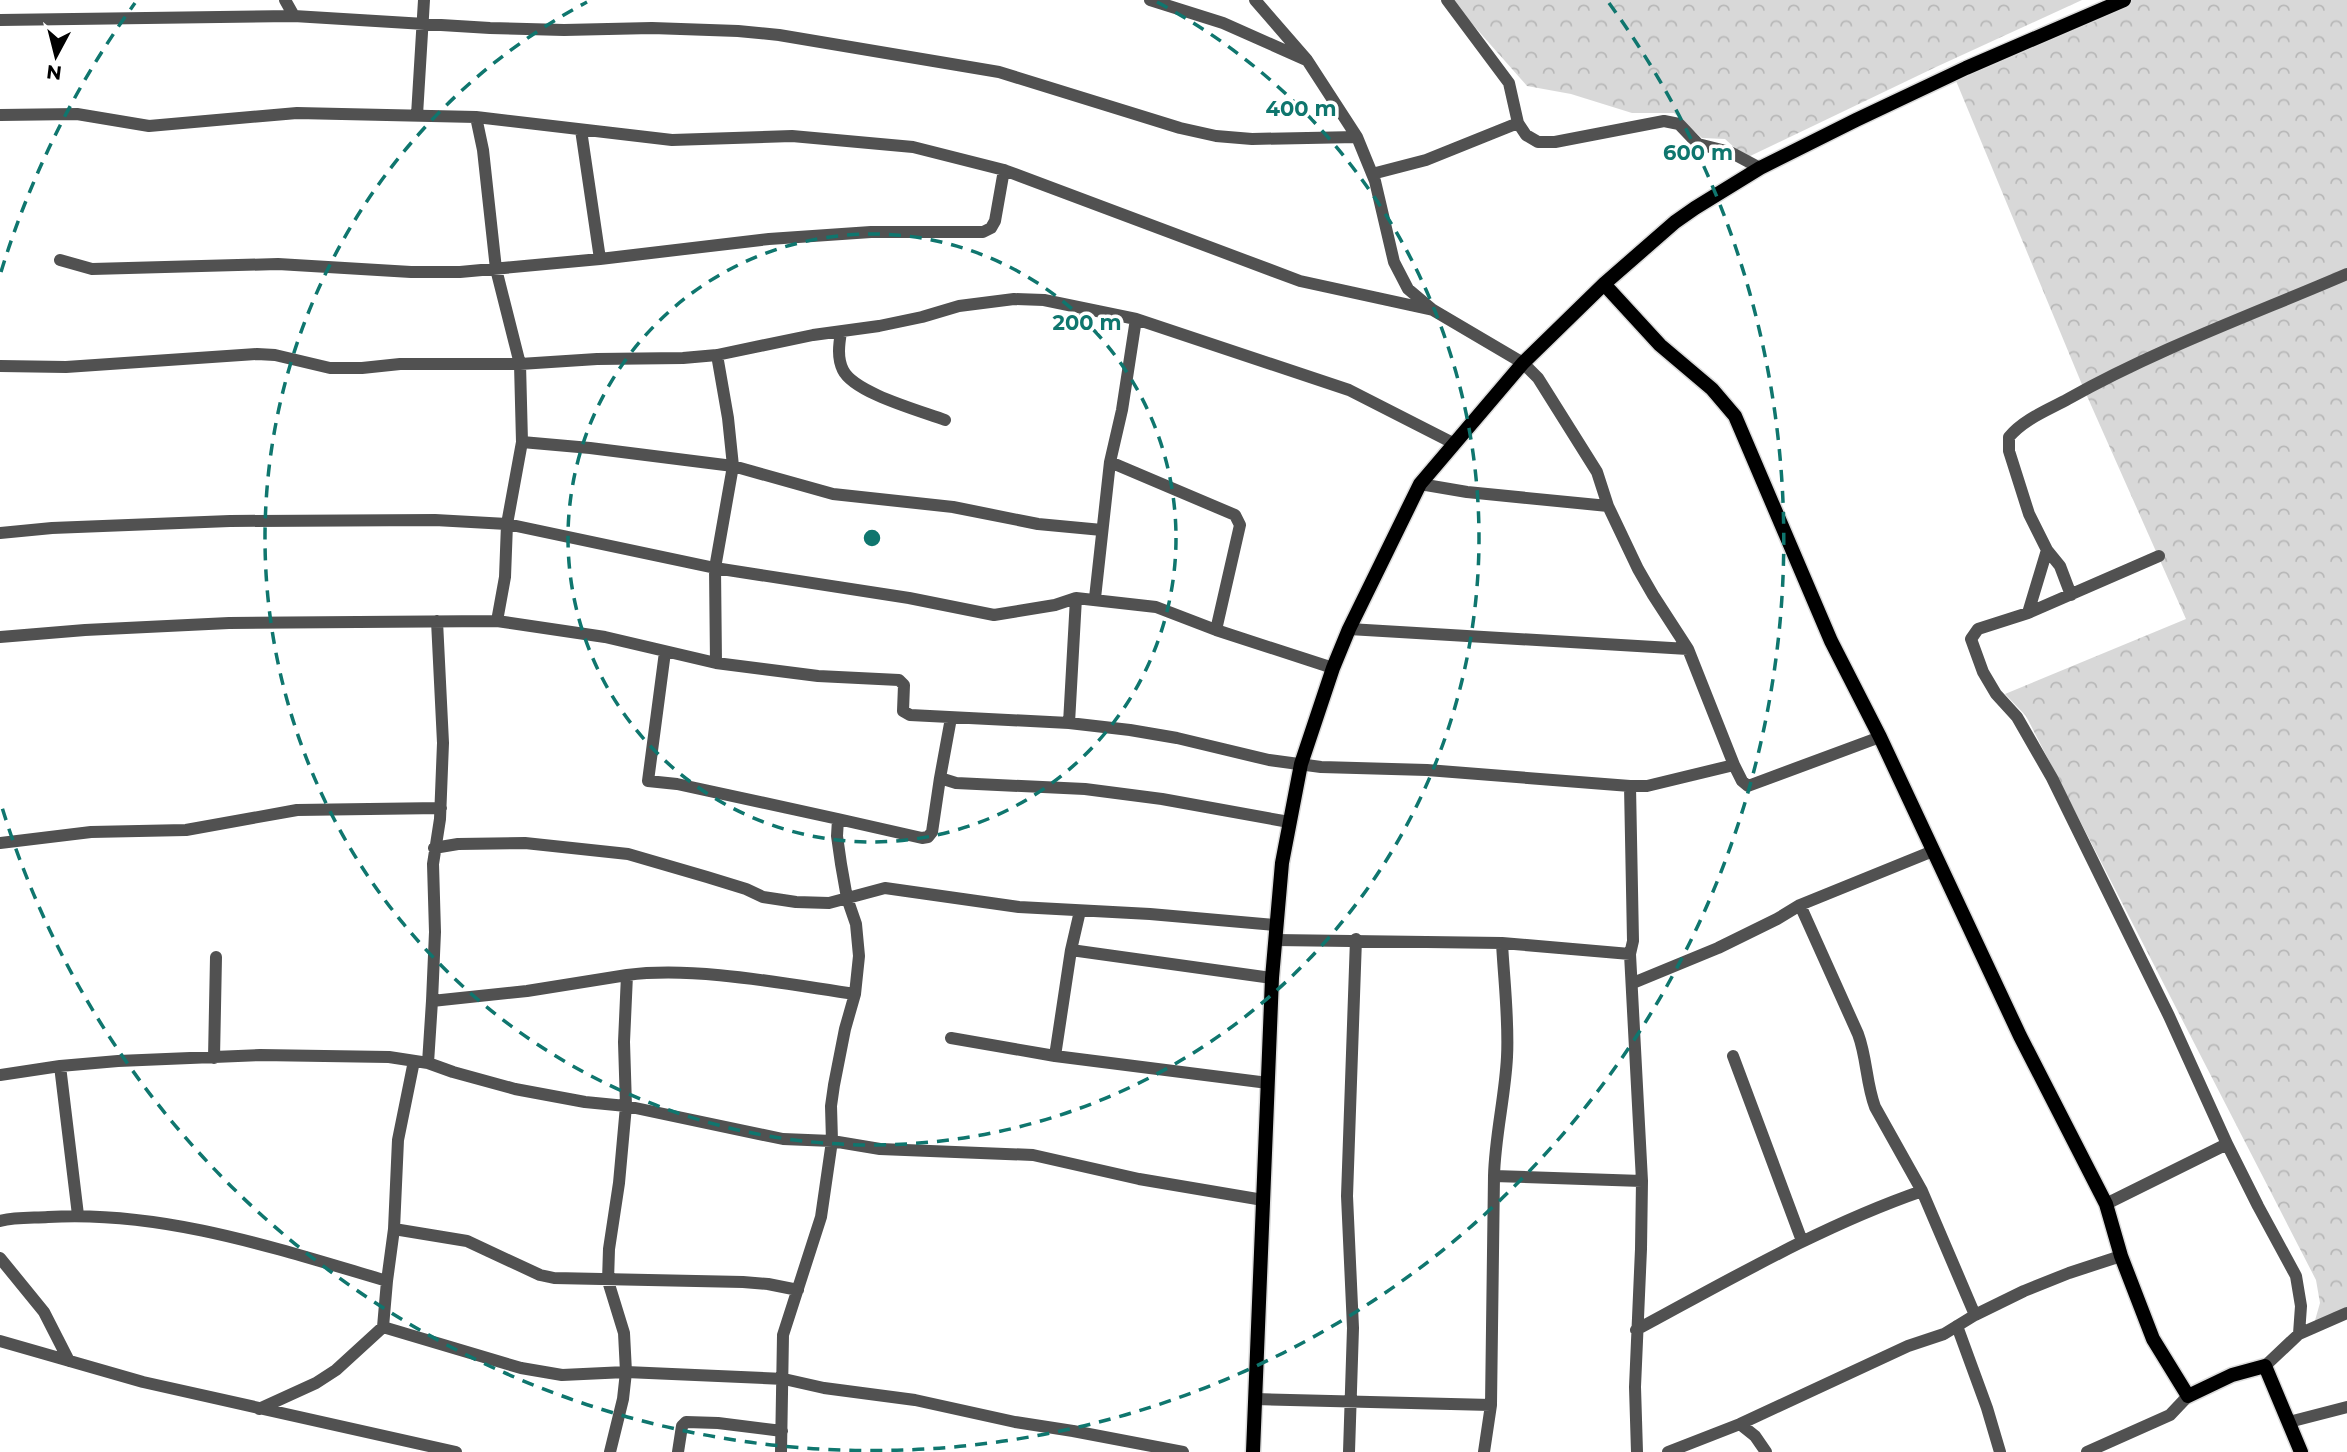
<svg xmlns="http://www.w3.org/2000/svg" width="2347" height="1452" font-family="Montserrat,sans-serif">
  <defs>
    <pattern id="park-crowns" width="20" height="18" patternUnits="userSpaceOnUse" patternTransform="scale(1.75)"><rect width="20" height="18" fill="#d8d8d8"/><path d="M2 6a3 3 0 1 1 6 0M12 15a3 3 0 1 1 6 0" fill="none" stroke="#b8b8b8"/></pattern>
  </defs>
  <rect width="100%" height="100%" fill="#fff"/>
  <path fill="url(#park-crowns)" d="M1451,0h631l-146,67 -190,91 -21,-19 -23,-1 -28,-25h-42l-61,-19 -44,-8z
    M2120,0h227v1311l-33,13 6,-21 -4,-23 -290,-564 -21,-22 181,-75 -103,-232 -129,-311z"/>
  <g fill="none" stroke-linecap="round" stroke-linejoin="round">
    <defs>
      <path id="major" d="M1604,284l56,61 52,44 23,27 96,225 49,96 140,299 86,168 15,52 32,83 35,57 44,-21 33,-9 36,86
        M1253,1452l19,-474 10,-115 19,-99 32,-96 16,-39 71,-145 103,-121 81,-79 71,-62 20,-14 65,-40 96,-48 110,-52 158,-68"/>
    </defs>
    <use href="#major" stroke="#dbdbdb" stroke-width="17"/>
    <path stroke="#515151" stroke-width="12" d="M285,0l9,16
      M1150,0l73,23 81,36
      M1255,0l52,60 50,77 18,44 19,81 14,27 25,21 90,53 15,15 59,94 11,34 30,63 15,26 35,54
      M1447,0l62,83 9,40 8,12 12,7h17l109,-21 15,3 19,20 32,8 30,16
      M0,20l294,-4 196,12 74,2 88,-2 86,3 41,4 220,37 181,56 36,8 36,3 105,-2
      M0,115l77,-1 72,12 148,-13 179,4
      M417,115l7,-115
      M581,130l19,129
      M1372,174l54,-14 92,-37
      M60,260l32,9 186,-5 133,8h49l140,-13 169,-20 102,-7h112l8,-4 4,-7 9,-51
      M841,332c-2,12 -4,26 2,38 11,23 78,41 102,50
      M0,366l66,1 191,-13 18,1 55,13h32l38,-4h120l77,-5 86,-1 34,-3 96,-20 66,-9 43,-9 37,-11 55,-7 30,1 92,19 213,71 104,53
      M522,442l68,6 143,18 100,28 120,13 85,17 64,6
      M1110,462l125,53 5,10 -24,105
      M1420,484l47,8 141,14
      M0,533l52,-5 178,-7 205,-1 72,4 208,44 194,30 85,17 61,-10 21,-7
      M2159,556l-131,57 -50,16 -7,10 12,33 13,22 21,23 35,61 117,238 58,128 31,62 38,70 5,30 -2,28
      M2071,595l-11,-29 -13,-16 -18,-36 -20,-63v-14c15,-18 39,-27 59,-38 89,-50 186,-85 279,-125
      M1095,598l15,-136 12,-52 14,-91
      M2028,613l19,-63
      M497,621l8,-44 2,-53 15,-82 -2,-78 -24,-95 -13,-119 -7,-33 196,23 120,-4 121,11 91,23 296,111 133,29
      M1349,629l339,20 46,116
      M0,637l85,-7 144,-7 268,-2 108,16 111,26 102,13 81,4 5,5 -1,26 7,4 159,8 61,7 47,8 92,22 52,7 106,3 203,16h17l87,-21 8,16 6,5 132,-49
      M665,652l-17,129 29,3 161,35 -1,17 4,28 6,34 9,26 3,32 -4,38 -10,35 -11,56 -3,21 1,35 -11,76 -38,118 -2,117
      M716,663l-1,-95 18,-102 -5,-48 -11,-63
      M1069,723l7,-125 80,9 60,23 117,38
      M940,778l11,-60
      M1630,786l3,155 -3,13 12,227 -1,68 -6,138 2,65
      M838,819l84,19 6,-1 4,-5 8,-54 16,5 129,6 77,10 127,23
      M0,843l91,-11 95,-2 111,-20 144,-2
      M434,848l24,-4 67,-1 103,11 79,23 39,12 17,8 33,5 33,1 56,-15 134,19 131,7 126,11
      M1800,905l58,129c9,24 8,49 17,73l47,84
      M1275,940l227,3 128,11
      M1071,950l9,-39
      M627,975c69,-9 158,9 228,19
      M1633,983l85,-35 59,-29 23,-14 133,-54
      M432,1001l3,-69 -2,-68 7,-45 3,-76 -6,-122
      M951,1038l104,18
      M1733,1056l69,185
      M214,1058l2,-101
      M428,1063l4,-62 95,-10 100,-16 -3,67 2,64 -7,77 -10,66 -1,32 16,52 2,39 -3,27 -13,53
      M60,1066l18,149
      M0,1075l60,-9 58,-5 142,-6 129,2 39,6 25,9 62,17 70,13 41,4 157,33 49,2 48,8 153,6 106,24 124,21
      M1268,1083l-213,-27 16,-106 201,28
      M1494,1176c1,-40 11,-79 13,-119 2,-37 -3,-76 -5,-114
      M2106,1204l121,-60
      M0,1221c15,-4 32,-3 48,-4 115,-7 230,32 339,64l-4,46 -47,43 -20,13 -57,26
      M394,1229l73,12 73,34 14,3 189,4 25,2 30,6
      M0,1258l44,54 25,49
      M387,1281l7,-52 4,-89 16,-79
      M1957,1326l30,82 13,44
      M383,1327l138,41 41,7 64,-3 158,7 40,9 91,12 100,22 58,9 110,21
      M1636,1330c93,-50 185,-104 286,-139l53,124
      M0,1341l143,41 313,70
      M2265,1366l34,-32 48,-21
      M1255,1399l236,6
      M2289,1422l58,-15
      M1740,1424l15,12 11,16
      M678,1452l4,-26 4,-4 32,1 64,8
      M1349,1452l4,-124 -6,-132 9,-257
      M1484,1452l7,-47 3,-229 148,5
      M1668,1452l72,-28 168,-78 36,-12 31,-19 49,-24 45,-18 52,-17
      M2087,1452l83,-37 18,-19"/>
    <use href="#major" stroke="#000" stroke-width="14"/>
  </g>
  <g fill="none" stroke="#0f766e" stroke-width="3.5" stroke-dasharray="12 9">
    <circle cx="872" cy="538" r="304"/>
    <path d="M1157 2A607 607 0 1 1 587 2"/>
    <path d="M1 272A911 911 0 0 1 135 3M1609 3A911 911 0 1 1 1 804"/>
  </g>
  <circle cx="872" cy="538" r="10" fill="#0f766e" stroke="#fff" stroke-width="3.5"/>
  <g font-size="21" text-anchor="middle" font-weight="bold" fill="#0f766e" stroke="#fff" stroke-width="7" stroke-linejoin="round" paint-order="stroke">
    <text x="1301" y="116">400 m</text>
    <text x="1698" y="160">600 m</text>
    <text x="1087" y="330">200 m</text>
  </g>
  <g transform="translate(56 56) rotate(187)" stroke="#ffffff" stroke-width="5" paint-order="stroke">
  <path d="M0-5L12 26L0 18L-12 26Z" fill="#000000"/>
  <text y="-10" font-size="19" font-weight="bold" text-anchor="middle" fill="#000000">N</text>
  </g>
</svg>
